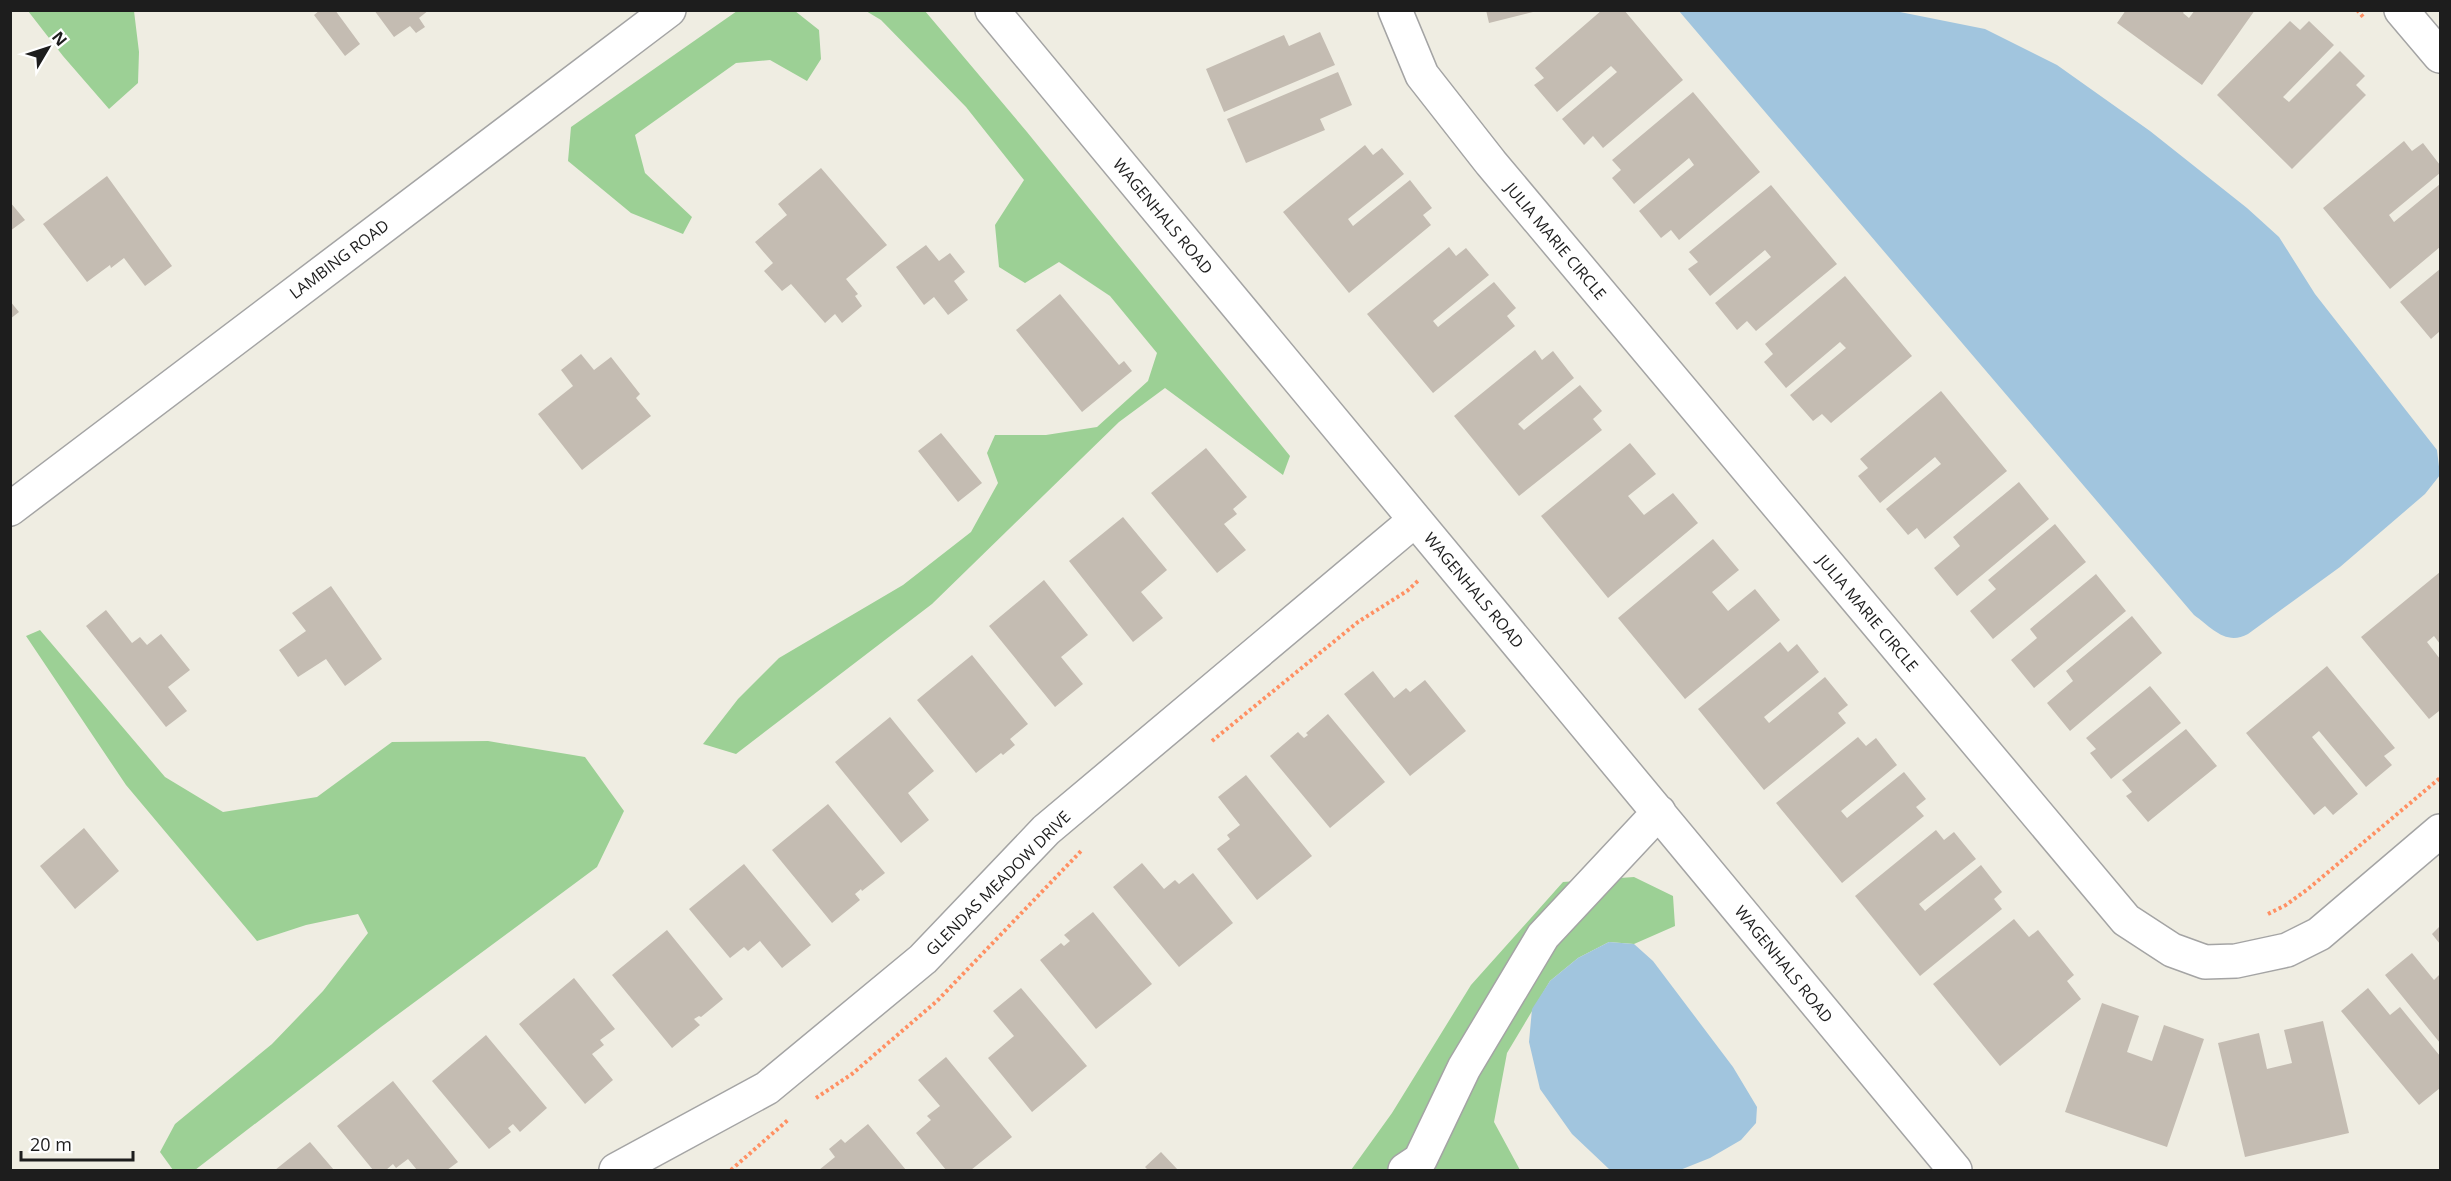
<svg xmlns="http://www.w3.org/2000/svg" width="2451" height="1181" font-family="'Open Sans',sans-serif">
  <rect width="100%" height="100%" fill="#efede2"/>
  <path fill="#9cd095" d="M28,11h106l5,41 -1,31 -29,26 -46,-53z
    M737,11h58l24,19 2,29 -14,22 -37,-21 -34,3 -101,72 10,38 47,44 -9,17 -52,-21 -63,-52 3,-34z
    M866,11h59l102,121 263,324 -7,19 -118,-87 -46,34 -187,182 -196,150 -33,-10 35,-45 41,-41 124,-73 68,-53 27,-49 -11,-30 8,-18h51l51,-8 51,-46 9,-28 -47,-57 -51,-34 -34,21 -26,-16 -4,-42 29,-45 -58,-73 -85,-87z
    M40,630l125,147 58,35 94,-15 75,-55 96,-1 97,16 39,54 -27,56 -216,160 -186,143h-22l-13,-18 15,-28 97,-80 51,-53 45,-58 -10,-19 -52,11 -49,16 -131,-156 -100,-149z
    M1634,877l39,19 2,30 -41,18 -25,-2 -31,16 -28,23 -43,72 -13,69 26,48h-169l41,-57 79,-128 92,-103z"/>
  <path fill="#a1c5de" d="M1679,11h216l90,18 72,36 93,66 97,77 32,29 36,57 122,156 3,25 -15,19 -85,73 -92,67c-22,12 -36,-6 -54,-19z
    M1609,942l25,2 19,17 80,106 24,40 -1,16 -15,17 -31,18 -30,12 -71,-1 -37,-35 -32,-45 -11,-47 3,-33 18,-28 28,-23z"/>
  <path fill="#c4bcb2" d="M320,10h15l25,34 -15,12 -31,-41z
    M374,10h55l-10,8 6,9 -9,6 -6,-7 -16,11z
    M1486,10h51v1l-48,12z
    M1602,10h22l59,70 -80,68 -10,-12 -9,9 -22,-26 55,-47 -6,-6 -54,46 -23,-27 10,-7 -9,-10z
    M2126,10h59l-2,3 6,5 6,-8h60l-53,75 -85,-62z
    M2290,21l10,9 9,-9 25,24 -51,52 6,5 51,-51 25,25 -9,9 10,10 -74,74 -75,-74z
    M1320,32l15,33 -111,47 -18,-43 78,-34 5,11z
    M1338,72l14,33 -32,14 5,11 -79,33 -19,-44z
    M1693,92l67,80 -81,68 -8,-10 -10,8 -22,-27 55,-46 -5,-7 -55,46 -22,-26 9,-8 -9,-10z
    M2404,141l8,10 11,-8 17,22v8l-51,42 5,7 46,-38v63l-50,42 -67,-81z
    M1365,145l8,10 9,-7 22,26 -56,45 5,7 57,-46 22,28 -9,7 8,10 -82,68 -66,-81z
    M821,168l66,77 -41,34 12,15 -3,2 7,10 -20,17 -7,-9 -10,9 -34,-39 -9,7 -18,-20 9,-8 -18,-21 32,-27 -9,-11z
    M107,176l65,90 -27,20 -21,-28 -13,10 -1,-3 -23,17 -44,-58z
    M1771,185l66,79 -81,67 -9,-10 -10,9 -22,-27 56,-46 -6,-7 -55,46 -22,-27 10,-7 -9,-10z
    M10,202l15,18 -15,11z
    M926,245l13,16 11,-8 15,19 -11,9 14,19 -20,15 -14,-18 -10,8 -28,-38z
    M1449,247l7,9 10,-8 23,27 -56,46 5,6 56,-45 22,26 -9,8 8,10 -82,67 -66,-79z
    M2440,269v62l-9,8 -31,-37z
    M1845,276l67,80 -81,67 -9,-9 -9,7 -23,-26 56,-47 -6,-6 -54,46 -22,-26 9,-8 -8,-10z
    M1060,294l59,71 5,-4 8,10 -50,41 -66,-82z
    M10,301l9,11 -9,7z
    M1535,350l7,10 11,-9 21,27 -56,46 6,6 56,-45 22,26 -9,8 9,11 -83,66 -65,-80z
    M581,354l13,16 17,-13 29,37 -4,4 15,18 -69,54 -44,-56 35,-28 -12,-16z
    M1941,391l66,80 -82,68 -8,-11 -9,7 -22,-26 55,-45 -6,-7 -55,46 -22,-27 10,-8 -8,-9z
    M941,433l41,50 -24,19 -40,-51z
    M1630,443l26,31 -28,22 16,19 29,-22 25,30 -90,75 -67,-82z
    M1206,448l41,49 -14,12 4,5 -13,10 22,26 -29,23 -66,-80z
    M2019,482l30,37 -92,77 -23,-28 26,-22 -7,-9z
    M1123,517l44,53 -26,22 22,26 -30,24 -64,-81z
    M2055,524l31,38 -93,77 -23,-28 26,-22 -8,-9z
    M1713,539l26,31 -27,22 16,19 27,-22 25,31 -95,79 -67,-81z
    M2440,572v72l-6,-8 -7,6 13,17v53l-1,-1 -10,8 -68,-82z
    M2096,574l30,37 -92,77 -23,-28 26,-22 -7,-9z
    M1044,580l44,55 -27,22 22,27 -28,23 -66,-81z
    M331,586l51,73 -37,27 -19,-27 -28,18 -19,-27 27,-19 -14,-18z
    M106,610l26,33 8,-6 7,8 14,-11 29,36 -22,17 19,24 -21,16 -80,-101z
    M2132,616l30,37 -92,78 -23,-28 26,-22 -7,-10z
    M1780,642l8,10 9,-8 22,28 -55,45 5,6 56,-46 23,28 -10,8 8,10 -82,67 -66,-81z
    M972,655l56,69 -18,15 5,6 -12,10 -2,-2 -25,20 -59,-73z
    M2327,666l68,82 -11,8 8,9 -26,22 -47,-56 -7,6 46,57 -25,21 -8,-9 -11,9 -68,-82z
    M1373,671l21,27 12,-10 4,4 15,-12 41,51 -56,45 -66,-82z
    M2150,686l31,37 -70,56 -21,-26 6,-4 -10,-11z
    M1328,714l57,68 -55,46 -60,-72 28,-24 6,6 4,-3 -2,-2z
    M890,717l44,54 -26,22 21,27 -28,23 -66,-81z
    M2186,729l31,37 -69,56 -22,-26 6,-4 -10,-12z
    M1858,737l8,9 10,-8 21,27 -56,46 6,7 57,-46 22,27 -10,8 8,9 -82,67 -66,-80z
    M1246,775l66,81 -55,44 -40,-51 13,-10 -3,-4 13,-10 -22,-28z
    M828,804l57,69 -23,18 -1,-2 -6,5 5,6 -28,23 -60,-73z
    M84,828l35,43 -44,38 -35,-43z
    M1936,830l8,10 10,-8 22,27 -57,45 6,7 56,-46 21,27 -8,7 8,10 -82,67 -65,-80z
    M1142,863l22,26 11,-9 4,4 14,-11 40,50 -54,44 -66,-80z
    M744,864l67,81 -29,23 -22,-27 -12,10 -4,-4 -14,11 -41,-49z
    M1093,912l59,72 -56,45 -56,-69 21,-17 3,3 6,-5 -6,-6z
    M2014,919l15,18 9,-7 36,45 -7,6 14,18 -81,67 -67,-82z
    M2440,926v18l-8,-10z
    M667,930l56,69 -22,18 -2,-1 -5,3 6,6 -28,23 -60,-73z
    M2412,953l22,27 6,-6v69l-55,-68z
    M574,978l41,51 -15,11 4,5 -12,9 21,26 -28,24 -66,-80z
    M1021,988l66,78 -55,46 -44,-54 26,-22 -21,-25z
    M2368,988l22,27 10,-8 40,49v32l-21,17 -78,-94z
    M2102,1003l37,13 -12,36 25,9 12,-36 40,14 -37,108 -102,-35z
    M2323,1021l26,112 -104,24 -27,-114 41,-10 8,36 25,-6 -8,-33z
    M486,1035l61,73 -27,24 -7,-8 -5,4 3,4 -22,17 -57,-68z
    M946,1057l66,80 -41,33h-25l-30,-37 15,-13 -4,-4 13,-10 -22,-26z
    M393,1081l65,81 -11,8h-30l-9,-11 -12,9 -3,-4 -7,6h-13l-36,-44z
    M868,1124l38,46h-87l16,-13 -6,-8 12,-10 4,4z
    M310,1142l24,28h-59z
    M1161,1152l17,18h-30l-3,-3z"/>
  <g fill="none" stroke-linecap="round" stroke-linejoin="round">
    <defs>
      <path id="minor" d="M992,10l963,1160
        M1395,10l27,65 69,88 635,757 46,30 33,12 31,-1 51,-11 32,-16 121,-103
        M2401,10l39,46
        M10,509l659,-499
        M616,1170l151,-82 156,-129 123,-129 369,-310
        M1405,1170l15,-10 44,-92 79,-132 116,-124"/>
    </defs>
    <use href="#minor" stroke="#a4a4a4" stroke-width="36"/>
    <path stroke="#ff9063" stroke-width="4" stroke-dasharray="3 3" stroke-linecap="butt" d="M2357,10l8,9
      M1212,741l146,-119 49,-31 12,-11
      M2268,914l18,-9 22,-16 132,-111
      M816,1098l36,-24 85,-73 145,-151
      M731,1170l58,-51"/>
    <use href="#minor" stroke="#fff" stroke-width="33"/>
  </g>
  <g text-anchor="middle" stroke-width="4.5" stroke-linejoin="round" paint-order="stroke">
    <g font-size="16" fill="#1d1d1d" stroke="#fff">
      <text transform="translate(1163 216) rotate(50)" y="6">WAGENHALS ROAD</text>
      <text transform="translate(1556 241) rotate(50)" y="6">JULIA MARIE CIRCLE</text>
      <text transform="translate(339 259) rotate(-37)" y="6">LAMBING ROAD</text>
      <text transform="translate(1474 590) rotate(50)" y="6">WAGENHALS ROAD</text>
      <text transform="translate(1868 613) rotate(50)" y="6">JULIA MARIE CIRCLE</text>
      <text transform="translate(998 883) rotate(-45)" y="6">GLENDAS MEADOW DRIVE</text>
      <text transform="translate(1784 964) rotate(51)" y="6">WAGENHALS ROAD</text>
    </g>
  </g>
  <rect width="2451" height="1181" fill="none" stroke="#1d1d1d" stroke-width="24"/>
  <g transform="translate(48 48) rotate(51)" stroke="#ffffff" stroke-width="4.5" paint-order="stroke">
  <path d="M0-4.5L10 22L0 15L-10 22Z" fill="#1d1d1d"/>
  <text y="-9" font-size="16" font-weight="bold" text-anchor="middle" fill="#1d1d1d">N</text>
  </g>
  <path d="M21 1151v9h112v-9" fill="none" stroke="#1d1d1d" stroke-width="3"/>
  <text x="30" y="1151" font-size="18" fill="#1d1d1d" stroke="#ffffff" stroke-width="4.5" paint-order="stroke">20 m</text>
</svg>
